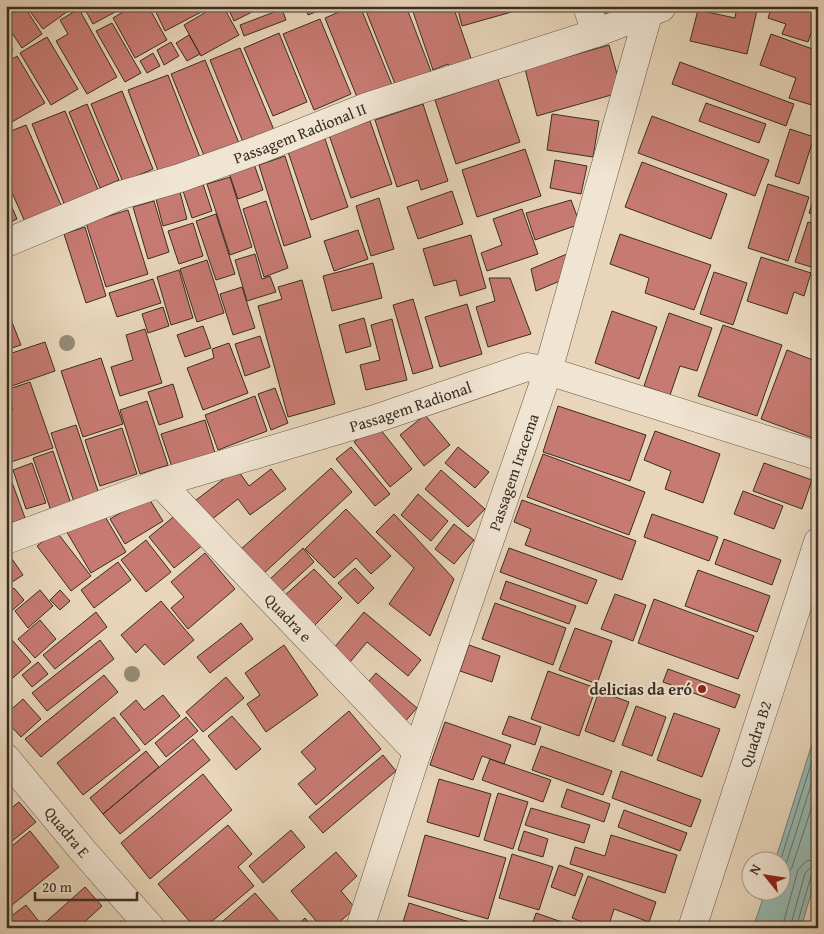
<svg xmlns="http://www.w3.org/2000/svg" width="824" height="934" font-family="'Gentium Book Plus',serif">
  <rect width="100%" height="100%" fill="#e8d5ba"/>
  <filter id="stains"><feTurbulence type="fractalNoise" baseFrequency=".004" numOctaves="4"/><feColorMatrix values="0 0 0 0 .2 0 0 0 0 .09 0 0 0 0 .02 0 0 0 .5 -.17"/></filter>
  <radialGradient id="worn" r=".72"><stop offset=".6" stop-color="#630" stop-opacity="0"/><stop offset="1" stop-color="#630" stop-opacity=".3"/></radialGradient>
  <path fill="#97b8b1" stroke="#718179" d="M818,725v145l-17,58h-48l12,-36h17v-30l-7,-1z"/>
  <g fill="none" stroke-linecap="round" stroke-linejoin="round">
    <path stroke="#68746a" stroke-width="1" d="M780,862l38,-120
      M782,870l4,-6 32,-101
      M782,879l6,-5 4,-7 26,-79
      M782,928l16,-58 8,-9 12,-2
      M790,928l15,-55 5,-5 8,-2
      M796,928l15,-52 2,-3 5,-1"/>
  </g>
  <path fill="#c77a72" stroke="#392f24" d="M6,6h18l18,28 -20,14 -16,-24z
    M26,6h43l2,3 -28,20z
    M83,6h43l-33,18z
    M133,6h15l19,34 -32,18 -22,-40z
    M153,6h52l2,3 -42,22z
    M216,6h7l16,29 -38,21 -17,-31z
    M227,6h25l2,5 -20,10z
    M255,6h12l-11,4z
    M305,6h25l-22,9z
    M353,6h7l35,86 -34,15 -36,-89z
    M364,6h42l28,73 -35,15z
    M411,6h42l21,61 -23,8 -3,-11 -15,6z
    M457,6h76l-71,20z
    M595,6h36l-31,17z
    M737,6h21l-11,48 -57,-13 8,-31 37,8z
    M772,6h46v7l-10,29 -26,-8 4,-10 -18,-6z
    M79,9l38,68 -30,17 -31,-53 12,-7 -8,-14z
    M282,9l4,11 -42,16 -4,-11z
    M320,19l31,75 -37,16 -31,-76z
    M112,23l29,50 -16,9 -29,-51z
    M818,29v16l-5,-2z
    M279,33l28,69 -34,14 -29,-68z
    M771,34l47,17v56l-29,-9 7,-20 -36,-13z
    M189,35l11,19 -13,7 -11,-18z
    M47,37l31,52 -27,16 -31,-52z
    M6,39l7,11 -7,5z
    M171,42l8,14 -15,9 -7,-15z
    M609,45l13,47 -85,24 -12,-47z
    M240,48l34,82 -31,12 -33,-82z
    M153,53l7,13 -13,7 -7,-12z
    M17,56l28,47 -35,20 -4,-6v-54z
    M205,60l34,83 -34,15 -34,-84z
    M680,62l114,42 -8,22 -114,-42z
    M168,75l33,85 -41,16 -32,-86z
    M498,79l22,63 -64,22 -21,-64z
    M122,91l31,78 -30,13 -32,-78z
    M706,103l60,21 -7,19 -60,-22z
    M87,104l32,76 -19,8 -31,-76z
    M423,104l25,77 -27,9 -3,-10 -21,7 -22,-67z
    M65,111l34,81 -34,14 -33,-82z
    M552,114l47,7 -6,36 -46,-7z
    M652,116l117,44 -14,36 -117,-43z
    M370,121l22,63 -41,14 -22,-63z
    M26,125l35,80 -36,17 -19,-43v-46z
    M790,129l24,8 -15,47 -24,-8z
    M323,133l25,74 -37,13 -25,-74z
    M818,144v15l-5,-2z
    M525,149l16,47 -64,21 -15,-47z
    M285,156l26,81 -27,9 -25,-81z
    M555,160l32,6 -6,28 -31,-6z
    M253,161l10,29 -25,9 -10,-29z
    M642,162l85,32 -16,45 -86,-32z
    M230,177l22,70 -22,8 -23,-71z
    M202,181l10,30 -20,7 -10,-30z
    M768,184l41,13 -21,64 -40,-13z
    M818,186v30l-9,-3z
    M452,191l11,33 -45,15 -11,-32z
    M180,192l7,27 -24,7 -7,-27z
    M6,193l11,26 -11,5z
    M379,198l15,51 -23,7 -15,-50z
    M571,200l9,24 -45,16 -9,-27z
    M154,201l15,51 -21,7 -15,-52z
    M266,201l22,67 -24,9 -21,-68z
    M522,209l16,45 -51,17 -6,-18 21,-8 -9,-26z
    M128,210l20,64 -42,13 -20,-64z
    M216,214l19,60 -19,6 -20,-59z
    M808,222l10,3v44l-23,-7z
    M193,223l10,33 -24,8 -11,-33z
    M85,227l21,69 -20,7 -22,-69z
    M358,230l10,29 -34,12 -10,-30z
    M620,234l91,31 -17,45 -49,-17 4,-15 -39,-14z
    M471,235l15,53 -26,8 -4,-16 -22,6 -11,-37z
    M574,251l-7,27 -31,13 -5,-22z
    M255,254l7,25 8,-3 6,16 -29,9 -12,-41z
    M761,257l50,16 -7,23 -10,-4 -7,22 -40,-13z
    M207,260l17,53 -27,9 -17,-53z
    M373,263l9,35 -50,13 -9,-35z
    M179,270l14,48 -22,7 -14,-48z
    M714,272l33,11 -14,42 -33,-11z
    M489,278h21l21,56 -43,13 -12,-40 19,-6z
    M153,279l8,24 -44,14 -8,-24z
    M302,280l33,124 -47,13 -30,-111 24,-7 -4,-12z
    M242,287l13,41 -22,7 -13,-41z
    M413,299l20,69 -20,6 -20,-69z
    M467,304l15,50 -42,13 -15,-50z
    M6,307l15,38 -15,5z
    M163,307l6,19 -21,7 -6,-19z
    M612,311l45,16 -18,52 -44,-16z
    M669,313l43,15 -15,43 -17,-5 -10,29 -26,-9z
    M364,318l7,28 -25,7 -7,-28z
    M392,319l15,61 -41,10 -6,-25 20,-5 -9,-35z
    M723,325l59,20 -25,71 -59,-20z
    M203,326l8,22 -26,9 -8,-22z
    M145,329l17,54 -42,13 -9,-29 22,-7 -7,-25z
    M260,336l10,31 -25,9 -10,-32z
    M45,342l10,29 -49,17v-33z
    M229,343l19,50 -45,17 -16,-42 27,-10 -2,-9z
    M787,350l31,12v78l-57,-21z
    M101,358l22,66 -40,13 -22,-66z
    M30,382l23,66 -45,15 -2,-4v-47l7,-3 -7,-19z
    M173,384l10,33 -24,8 -11,-33z
    M275,388l13,35 -17,7 -13,-36z
    M255,396l12,35 -49,19 -13,-35z
    M147,401l21,64 -28,9 -20,-64z
    M558,406l88,29 -16,46 -87,-29z
    M425,415l25,30 -26,21 -24,-31z
    M205,420l10,33 -43,14 -11,-33z
    M376,424l36,45 -22,18 -36,-45z
    M76,425l23,69 -25,8 -23,-69z
    M122,428l15,46 -37,12 -15,-46z
    M655,431l65,23 -17,49 -38,-14 6,-18 -27,-11z
    M351,447l39,47 -15,12 -39,-47z
    M458,447l31,25 -14,16 -30,-25z
    M53,451l18,53 -20,7 -18,-53z
    M543,454l102,38 -16,43 -102,-38z
    M32,463l14,40 -20,6 -13,-39z
    M764,463l48,17 -10,29 -49,-18z
    M331,468l21,24 -90,83 -22,-25z
    M237,469l12,17 22,-17 15,20 -36,26 -12,-16 -27,21 -15,-20z
    M441,470l44,39 -17,18 -43,-38z
    M9,474l16,44 -19,7v-50z
    M743,491l40,15 -9,23 -40,-15z
    M418,494l30,27 -17,20 -30,-26z
    M148,497l15,24 -38,23 -15,-25z
    M522,500l114,41 -14,39 -97,-35 6,-16 -17,-7z
    M100,508l26,44 -35,21 -26,-44z
    M183,509l25,32 -34,27 -25,-31z
    M346,509l45,47 -20,18 -15,-16 -22,20 -29,-29z
    M394,514l60,65 -24,57 -41,-32 25,-36 -38,-36z
    M652,514l66,23 -9,24 -65,-24z
    M454,524l20,16 -20,24 -19,-15z
    M56,531l35,45 -20,15 -34,-45z
    M724,539l57,21 -9,25 -57,-21z
    M146,540l25,32 -25,20 -25,-32z
    M303,548l11,14 -35,32 -11,-13z
    M509,548l88,32 -10,24 -87,-32z
    M8,553l15,22 -17,11v-32z
    M205,553l30,36 -47,40 -17,-21 13,-11 -13,-15z
    M118,562l13,18 -37,28 -13,-18z
    M355,568l19,20 -16,16 -20,-21z
    M314,569l28,29 -34,34 -24,-36z
    M698,570l72,26 -13,36 -72,-26z
    M506,581l70,25 -7,18 -69,-25z
    M14,588l10,12 -18,16v-21z
    M40,590l13,16 -25,22 -13,-17z
    M60,590l10,11 -10,9 -10,-10z
    M615,594l31,11 -13,36 -32,-12z
    M654,599l100,37 -16,43 -100,-36z
    M161,601l33,39 -30,25 -19,-21 -9,9 -15,-18z
    M495,603l71,25 -13,37 -71,-26z
    M96,612l11,15 -52,42 -12,-14z
    M364,612l57,48 -13,16 -41,-34 -22,26 -17,-13z
    M40,620l16,19 -21,19 -17,-19z
    M241,623l12,16 -43,34 -13,-16z
    M575,628l37,13 -15,43 -38,-14z
    M6,633l25,29 -25,22z
    M100,640l14,19 -67,52 -15,-18z
    M284,645l34,50 -52,37 -19,-28 13,-9 -15,-22z
    M469,645l31,11 -8,26 -32,-11z
    M38,662l10,12 -16,13 -10,-12z
    M668,669l72,26 -5,13 -72,-26z
    M548,671l48,17 -17,48 -48,-17z
    M376,673l41,35 -15,17 -40,-36z
    M104,675l14,17 -77,65 -16,-18z
    M226,677l18,21 -41,34 -17,-20z
    M599,691l30,11 -15,40 -29,-11z
    M163,695l17,21 -35,29 -25,-31 16,-14 8,10z
    M23,699l18,20 -20,18 -15,-16v-7z
    M636,706l30,11 -14,39 -30,-11z
    M349,711l32,38 -65,56 -18,-21 18,-15 -15,-17z
    M674,713l46,16 -18,48 -45,-17z
    M232,716l29,33 -25,21 -28,-34z
    M509,716l32,11 -6,18 -33,-11z
    M114,717l26,33 -57,45 -26,-32z
    M186,717l12,14 -32,26 -11,-14z
    M445,722l66,23 -7,19 -22,-8 -9,24 -43,-15z
    M193,739l17,21 -90,74 -17,-20z
    M541,746l71,25 -9,24 -71,-25z
    M146,751l13,16 -56,47 -13,-16z
    M383,755l13,16 -73,62 -14,-16z
    M490,759l61,21 -8,22 -61,-22z
    M621,771l80,29 -10,27 -79,-29z
    M203,774l29,36 -82,69 -29,-36z
    M439,779l52,15 -12,43 -52,-15z
    M567,789l43,15 -6,18 -43,-15z
    M498,793l30,9 -15,47 -29,-9z
    M6,795l5,6 -5,5z
    M19,802l17,20 -30,24v-34z
    M531,808l59,17 -6,18 -59,-18z
    M624,810l63,23 -7,18 -62,-24z
    M228,825l24,29 -14,13 16,19 -50,42h-9l-37,-44z
    M291,830l14,17 -42,36 -14,-17z
    M30,831l29,36 -53,43v-59z
    M524,831l24,8 -5,18 -25,-7z
    M425,835l81,23 -18,61 -80,-23z
    M611,835l66,20 -12,38 -95,-29 5,-17 30,9z
    M336,852l21,24 -16,15 14,17 -22,20h-11l-31,-37z
    M512,854l41,13 -14,43 -40,-12z
    M559,865l24,9 -8,22 -24,-9z
    M588,876l68,26 -7,20 -35,-13 -6,19h-10l-26,-10z
    M85,887l17,19 -24,22h-39z
    M255,893l30,35h-70z
    M409,903l79,25h-87z
    M26,905l15,19 -5,4h-30v-8z
    M536,913l26,9 -2,6h-29z
    M305,918l8,10h-19z
    M121,921l6,7h-14z
    M572,923l14,5h-15z"/>
  <g fill="none" stroke-linecap="round" stroke-linejoin="round">
    <defs>
      <g id="minor">
        <path d="M587,6l9,27"/>
        <path id="s1" d="M6,243l115,-48 59,-17 83,-30 106,-42 227,-73 65,-25"/>
        <path id="s2" d="M160,483l257,269"/>
        <path id="s3" d="M6,540l154,-57 215,-64 152,-52 21,4 270,85"/>
        <path id="s4" d="M6,758l78,94 67,76"/>
        <path id="s5" d="M360,928l57,-176 131,-381 101,-360"/>
        <path id="s6" d="M692,928l126,-386"/>
      </g>
    </defs>
    <use href="#minor" stroke="#65584a" stroke-width="29"/>
    <use href="#minor" stroke="#f0e4d2" stroke-width="28"/>
  </g>
  <g fill="#958a74">
    <circle cx="67" cy="343" r="8"/>
    <circle cx="132" cy="674" r="8"/>
  </g>
  <circle fill="#8f2418" stroke="#f0e4d2" stroke-width="2" cx="702" cy="689" r="5"/>
  <g text-anchor="middle" stroke-width="4" stroke-linejoin="round" paint-order="stroke">
    <g font-size="16" fill="#392f24" stroke="#f0e4d2">
      <text dy="6" stroke="none"><textPath href="#s1" startOffset="314">Passagem Radional II</textPath></text>
      <text dy="6" stroke="none"><textPath href="#s3" startOffset="426">Passagem Radional</textPath></text>
      <text dy="6" stroke="none"><textPath href="#s5" startOffset="481">Passagem Iracema</textPath></text>
      <text dy="6" stroke="none"><textPath href="#s2" startOffset="186">Quadra e</textPath></text>
      <text dy="6" stroke="none"><textPath href="#s6" startOffset="204">Quadra B2</textPath></text>
      <text dy="6" stroke="none"><textPath href="#s4" startOffset="96">Quadra E</textPath></text>
    </g>
    <g font-size="16" font-weight="bold" fill="#392f24" stroke="#f0e4d2" text-anchor="end">
      <text x="692" y="695">delicias da eró</text>
    </g>
  </g>
  <rect width="824" height="934" fill="none" stroke="#e8d5ba" stroke-width="25"/>
  <rect x="8" y="8" width="809" height="919" fill="none" stroke="#392f24" stroke-width="2.5"/>
  <rect x="12" y="12" width="799" height="909" fill="none" stroke="#392f24"/>
  <g transform="translate(766 876) rotate(300)"><circle r="24" fill="#f0e4d2" stroke="#a79c8c"/>
  <path d="M0-4L9 19L0 12L-9 19Z" fill="#8f2418"/>
  <text y="-8" font-size="14" font-weight="bold" text-anchor="middle" fill="#392f24">N</text>
  </g>
  <path d="M35 892v8h102v-8" fill="none" stroke="#392f24" stroke-width="2.5"/>
  <text x="42" y="892" font-size="15" fill="#392f24" stroke="#f0e4d2" stroke-width="4" paint-order="stroke">20 m</text>
  <rect width="100%" height="100%" filter="url(#stains)"/>
  <rect width="100%" height="100%" fill="url(#worn)"/>
</svg>
